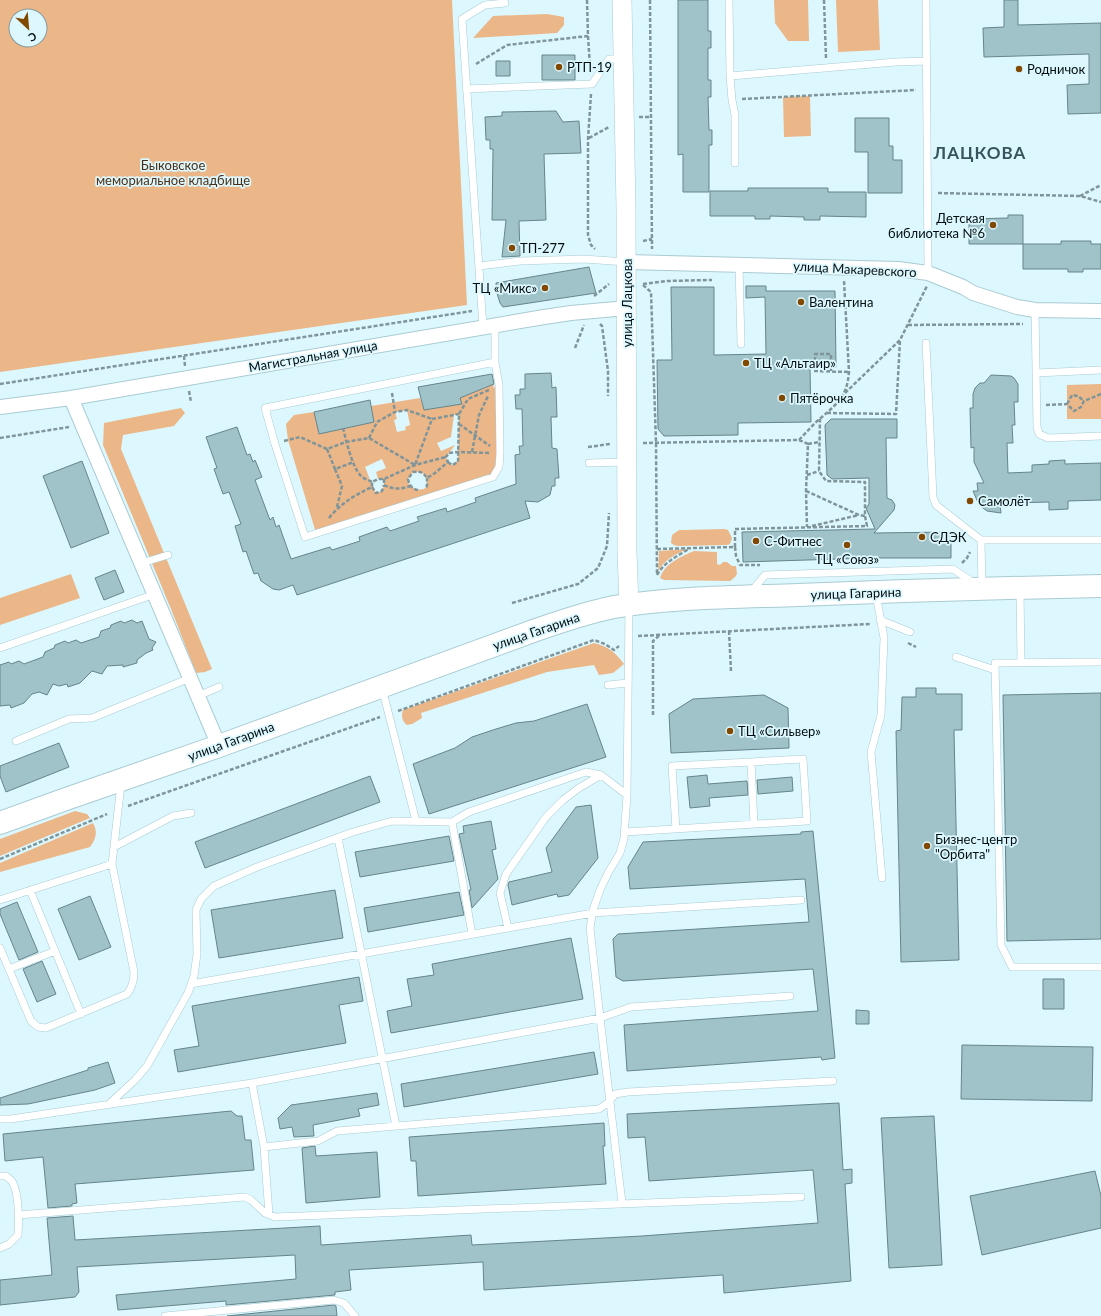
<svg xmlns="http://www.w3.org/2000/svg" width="1101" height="1316" font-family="Lato,sans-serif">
  <rect width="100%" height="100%" fill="#dcf8fe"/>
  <path fill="#ebb688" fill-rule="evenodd" d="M0,0h452l15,305 -467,67zM16,16h24v24h-24z
    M774,0h34l1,41h-21l-13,-18z
    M836,0h42l2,50 -42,2z
    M547,14l17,3v8l-7,8 -84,5 20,-22z
    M810,96l1,40 -27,1 -1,-40z
    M494,384l-1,4 6,-3 1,68 -7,24 -177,56 -28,-93 -2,-16 8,-9 20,-3 5,22 55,-12 -3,-16 49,-8 4,12 37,-6 -1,-6zM407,410l3,15 -5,2 1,3 -9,2 -3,-12 3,-1 -2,-7zM459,414l-1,47 -6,4 -4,-3 -2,-5 9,-12 -14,6 -4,-8 14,-6 3,-22zM382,459l4,9 -10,4 2,7h6v6l-2,6 -6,2c-5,-8 -7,-17 -11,-26zM413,472c11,-1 14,3 14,14l-3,3 -8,1 -8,-7v-4z
    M1101,384v35h-34v-34z
    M181,408l4,5 -11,13 -51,9 -2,14 91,220 -7,3 -9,1 -25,-64 -68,-164 1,-22z
    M724,529l4,1 4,8 -2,6 -3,1 -49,1 -4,-1 -3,-2 1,-8 7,-5h6z
    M687,549c-11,5 -23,11 -29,22l1,-20z
    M694,551l23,1v12l3,1 3,-3h4l5,4h4l1,8 -2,3 -5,4 -66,-1 -4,-2c4,-14 22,-22 34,-27z
    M71,574l9,24 -80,27v-27z
    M594,643c15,4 21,9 30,21l-11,9 -14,2 -5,-10 -47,7 -126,41 1,5 -10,6 -5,1c-5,-4 -6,-9 -4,-15z
    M75,811l12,3 3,4 -90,38v-17z
    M93,823c5,9 3,16 -3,24l-90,25v-9z"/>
  <path fill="#a0c2c9" stroke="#65858b" d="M678,0h30v31h3v17h-3v32h3v17h-3l1,33h3v15h-3v47h-26v-38l-5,1z
    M1004,0h14v25l83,-2v90l-33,1 -1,-29 22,-1v-30l-105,3 -1,-29 21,-1z
    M542,55h33v25h-33z
    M496,61h14v15h-14z
    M556,111l7,11 16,-1 2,32 -37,1 2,66 -27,1 1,35 -18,1 4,-37h-14l1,-71h-3v-9h-4l-1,-23 17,-1v-4z
    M855,118h34v28h4v14h9v33h-34v-41h-13z
    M748,188h80v4h38v25l-46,-1v4h-16v-3l-34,-1v3h-15v-3h-45v-25h38z
    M1008,215h15v29h-54v-25l39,-1z
    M1061,241h30v3h10v25h-18v3h-15v-3h-45v-25h38z
    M589,267l7,26 -93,14 -3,-4 -4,-13v-7z
    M746,286h20v5h69l1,76h-26l1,55 -73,1v12l-74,1 -6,-7 -1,-69h15l-1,-73h43v68l52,-1 -1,-57 -19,1z
    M551,373l1,15 4,-1 1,30h-6l1,31 5,1 2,29h-4v8h-3l-2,9 -12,7 -13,-1 5,17 -233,77 -4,-10 -14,5 -6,-1 -12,-8 -3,-8 -4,1 -8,-23 -3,1 -8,-26 6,-2 -12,-32 -6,2 -9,-25 3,-1 -11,-31 31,-10 10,28 3,-1 3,8 2,-2 7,17 -7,3 15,40 3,-3 3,10 3,-2 12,34 39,-12 2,3 28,-9 -1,-4 28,-10 3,4 29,-10 -2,-4 29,-9 1,4 29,-10 -1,-4 41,-14 -1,-29 5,-1 -1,-8h4l-1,-37h-6l-1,-14h5v-6h5v-15z
    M492,374l2,10 -34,14 2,6 -38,6 -6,-23z
    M991,375l20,1 3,2 4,6v18h-4l1,23h-3l1,18h-6l1,30 24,-1v-7l17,-1v-3l16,-1v4l36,-1v37l-33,1v8l-19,1v-8l-37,1v2h-12l1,8 -14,-2 -8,-6 -6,-14h5l-1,-8h7l-10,-21v-15l-3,1 -1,-40h3v-14l2,-6 5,-5h4z
    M370,400l4,22 -55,12 -5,-22z
    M831,419h66v19h-11l1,60 5,2 3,5 -1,5 -20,23 77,-1v26h-79l-129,4 -1,-30 133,-3 -9,-21 3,-4v-26l-37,1 -5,-4 -2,-50z
    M82,461l27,72 -38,15 -28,-72z
    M115,570l9,22 -20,8 -9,-22z
    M132,620l5,3 5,-2 7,18 7,3 -4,6 1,2 -7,3 -9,7v3l-14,4v-2l-16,1 -5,8 -10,-3 -12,12 -12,4 -1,-3 -8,2 -6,-2 -6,11 -8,-3 -7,2 -8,9 -13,5 -1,-3 -10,1v-41l9,-3 2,2 8,-3 5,3 19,-7 2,-5 9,-4 1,-3 10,-4 3,2 8,-3 5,3 18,-6 2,-6 9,-3 1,-3 10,-4 3,2z
    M916,688h20v6h26v36h-8l5,230 -58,2 -5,-231 5,-1 1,-33h14z
    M1101,693v246l-94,2 -4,-246z
    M764,695l24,13 1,40 -118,5 -2,-39 24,-15z
    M587,704l19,53 -177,57 -16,-50 42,-16 17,-11 24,-8 20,-6 18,-2z
    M59,743l10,24 -63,25 -6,-16v-10z
    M707,775l1,9 39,-3 1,14 -39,3 1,8 -20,2 -3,-31z
    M370,776l10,26 -175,66 -10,-26z
    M792,777l1,14 -35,3 -1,-14z
    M591,805l7,53 -29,37 -11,2 -1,-3 -45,11 -4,-20 1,-3 43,-10 -6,-24 30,-41z
    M491,821l5,28 -4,1 6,29 -26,29 -3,-18h2l-12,-56 5,-1 -1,-7z
    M813,831l22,227 -13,2 -1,-3 -194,14 -3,-46 194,-14 -5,-42 -190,12 -7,-4 -3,-38 5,-5 191,-12 -4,-43 -175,10 -2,-22 15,-25 158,-8v-2z
    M449,836l5,25 -94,16 -5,-25z
    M335,890l8,48 -124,20 -8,-48z
    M459,892l5,23 -96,17 -4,-24z
    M90,896l21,51 -32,13 -21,-51z
    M17,902l21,50 -19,8 -19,-46v-5z
    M571,938l12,61 -192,34 -4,-22 25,-5 -5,-27 27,-4 -2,-11z
    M42,961l14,33 -19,8 -14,-33z
    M359,977l4,24 -24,4 7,38 -168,29 -4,-22 25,-4 -7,-40z
    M1043,979h21v30h-21z
    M856,1010l13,1v13h-13z
    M962,1045l131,2 -1,54 -131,-2z
    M594,1052l4,22 -194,33 -3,-23z
    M108,1062l7,21 -20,7 -67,14 -28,1v-7l88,-28v-2z
    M377,1093l2,12 -21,4 2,7 -47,9 1,11 -20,1 -2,-10 -12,2 -2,-11 13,-13z
    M839,1103l4,67 9,-1v14l-7,1 6,97 -127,12 -1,-18 -239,15 -1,-28 -134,8 2,20 -16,2v3l-109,10v-4l-108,9 -2,-15 180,-16 -1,-24 -218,12 2,25 -4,5 -75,8v-25l52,-5 -5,-57 26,-2 2,24 245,-14 1,19 150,-10 1,10 170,-9 176,-13 -5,-53 -164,11 -4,-44 -17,1 -1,-24z
    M231,1111l6,5h5l3,24h6l3,30 -179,14 2,19 -5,1v2l-24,2 -5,-51 -38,4 -2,-27z
    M934,1116l8,149 -53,3 -8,-150z
    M604,1123l1,23h-2l3,38 -188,12 -2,-35h-5l-2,-24z
    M315,1146l1,10 61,-4 3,45 -74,6 -4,-55z
    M1095,1171l6,25v32l-119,27 -12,-59z
    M334,1305l2,1 1,10h-110z"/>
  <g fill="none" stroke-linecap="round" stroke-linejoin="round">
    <defs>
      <path id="lane" d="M729,0l1,76
        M926,0l2,273
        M466,89l126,-5 17,-25h14
        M735,163v-48l-3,-15 -2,-24 166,-14 31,-1
        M739,265l2,79
        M479,266l41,-5 64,-2 42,3
        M1035,310l2,117 2,7 9,4 53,-2
        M483,327l-21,-308 23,-14 20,-2
        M926,343l7,154 3,8 45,35h120
        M495,362l4,23 1,68 -1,14 -6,10 -188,60 -30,-93 -10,-36 230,-46v-37
        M1036,373l65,-3
        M589,463l37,-1
        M981,540l1,46
        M142,563l26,-8
        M1020,590l1,72
        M751,592l14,-17 188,-6 21,14
        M876,594l8,44 -3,77 -10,37 11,126
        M880,620l30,12
        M0,648l155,-54
        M956,657l39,13
        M1101,662l-106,1 6,282 11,22h89
        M608,685l20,-2
        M382,688l34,133
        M198,696l21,-9
        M16,741l53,-22 23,-1 98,-40
        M452,822l20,112
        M676,829l-4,-63 79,-4 3,62
        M625,832l182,-11 -4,-62 -52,3
        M338,838l58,288
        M114,847l59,-31 18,-3
        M30,890l51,124
        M0,900l112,-36
        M508,928l-8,-35 6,-19 40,-57 17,-17 16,-12 22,-13
        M0,948l31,73 7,6 8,1 81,-34c5,-6 7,-13 7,-22l-22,-108 9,-80
        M9,969l46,-18
        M191,984l402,-71 208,-13
        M252,1083l12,64 54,-6 19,-10 262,-22 10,-7 6,-8 13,-2 205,-11
        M109,1104l26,-24 12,-14 41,-73 6,-17 3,-22 -1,-44 5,-11 13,-13 43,-19 96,-35 39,-11 60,1 17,-10 117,-40 15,3 26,20
        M0,1119h11l241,-36 348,-65 -10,-90 3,-18 7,-20 8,-17 12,-20 4,-15 3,-43 2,-188
        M264,1147l5,67
        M0,1176h6c2,2 6,4 7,7 6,12 6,39 5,52l-9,9 -9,4
        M622,1203l-22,-185 31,-11 159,-11
        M18,1215l227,-18 6,3 14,13 10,4 526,-20
        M165,1316l169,-16 10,3 11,13"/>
      <path id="street" d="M627,262l271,7 30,4 35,14 10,6 44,14 18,3 66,1
        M71,398l148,348
        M0,407l71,-9 473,-81 27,-4 56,-5"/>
      <path id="secondary" d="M622,0l4,208 1,344 2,53"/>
      <path id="primary" d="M0,823l66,-24 153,-53 317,-116c26,-9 52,-18 78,-23 60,-10 124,-10 184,-12 101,-4 202,-7 303,-9"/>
    </defs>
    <use href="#lane" stroke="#a9cbd2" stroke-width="8"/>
    <use href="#street" stroke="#a9cbd2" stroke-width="16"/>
    <use href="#secondary" stroke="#a9cbd2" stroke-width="20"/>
    <use href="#primary" stroke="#a9cbd2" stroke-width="24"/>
    <path stroke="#809599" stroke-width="2.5" stroke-dasharray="4 2" stroke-linecap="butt" d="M587,0l1,36 2,31
      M650,0l2,249
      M824,0l2,58
      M476,64l31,-19 81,-9
      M591,94l-3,45v96l3,10 4,4
      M742,99l174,-9
      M639,117h12
      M589,138l20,-11
      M938,193l142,3 21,6
      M1080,196l21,-11
      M643,241l9,-2
      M643,284l23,-3 46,-1
      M643,285l8,7 5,151 1,132
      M594,296l15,-12
      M600,324l2,2 6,45v25
      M908,325l115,-1
      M575,348l9,-23
      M184,356l1,10
      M815,367v-13h16v18
      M814,371l35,1
      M0,384l472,-73
      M189,391l2,11
      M392,393l3,19
      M845,393l55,-53 27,-54
      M1067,404l5,-9 6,1 6,5
      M1046,405l21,-1 7,7 7,-4 3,-6 17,-7
      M827,413l69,1 4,-74
      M459,424l31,22
      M343,428c3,12 9,39 18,48 3,3 8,4 11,6
      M0,438l69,-11
      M369,438l8,-16 18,-10 12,-2 25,9
      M799,440l9,4 -2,47 1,36
      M284,441l16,-4 27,12 19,-7 23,-4 46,27 17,-46 27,-5
      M643,443l156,-3c8,-8 15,-17 23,-23 17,-15 25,-21 27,-45l-5,-91
      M808,444l12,-2
      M588,447l22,-3
      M327,449l8,20
      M472,452l7,-37 9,-19
      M448,462l4,3 6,-3 1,-48 9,-15 21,-9
      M807,475l12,-4
      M384,479v6c10,5 17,4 27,1
      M372,487l4,6 6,-2 2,-6
      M426,487l1,-1v-8
      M418,490c-6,-1 -9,-5 -10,-11l5,-7c7,-1 10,0 14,6l8,-5 13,-11 -2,-5 3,-4 9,-1 32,1
      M806,491l53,24 6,1
      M337,507l5,-21 -7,-17 19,-7
      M329,518c12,-15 26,-23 43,-31v-5l6,-3h6l31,-14 31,-8
      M812,526l47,-11
      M735,547v-18l132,-3 -2,-10v-34l-39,-1 -7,-10 1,-52
      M657,549l78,-2 1,9 4,9h20
      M962,563l5,-5 3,-6
      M657,575c7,-13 21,-19 33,-27
      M512,603l66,-19 20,-16 9,-22 2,-33
      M729,631l2,40
      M638,636l232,-12
      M908,643l8,4
      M398,711l196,-71 11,4 9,6 5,-4
      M653,715v-74l7,-6
      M128,806l252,-89
      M0,859l107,-45"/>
    <use href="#lane" stroke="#fff" stroke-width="7"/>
    <use href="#street" stroke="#fff" stroke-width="14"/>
    <use href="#secondary" stroke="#fff" stroke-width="19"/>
    <use href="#primary" stroke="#fff" stroke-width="22"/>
  </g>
  <g fill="#834800" stroke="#dcf8fe" stroke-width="1.5">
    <circle cx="559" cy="67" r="4"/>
    <circle cx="1019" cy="69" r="4"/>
    <circle cx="993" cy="225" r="4"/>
    <circle cx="512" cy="248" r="4"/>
    <circle cx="545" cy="288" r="4"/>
    <circle cx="801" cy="302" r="4"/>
    <circle cx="746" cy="363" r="4"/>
    <circle cx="782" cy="398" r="4"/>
    <circle cx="970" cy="501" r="4"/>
    <circle cx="922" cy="537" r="4"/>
    <circle cx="756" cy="541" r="4"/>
    <circle cx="847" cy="545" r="4"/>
    <circle cx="730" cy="731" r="4"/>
    <circle cx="927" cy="846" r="4"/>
  </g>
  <g text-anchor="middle" stroke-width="3.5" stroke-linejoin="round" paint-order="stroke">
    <g font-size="13" fill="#030e10" stroke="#dcf8fe" text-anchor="start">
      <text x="567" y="72">РТП-19</text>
      <text x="1027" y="74">Родничок</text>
      <text x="985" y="223" text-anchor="end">Детская<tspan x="985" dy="15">библиотека №6</tspan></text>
      <text x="520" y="253">ТП-277</text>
      <text x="537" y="293" text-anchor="end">ТЦ «Микс»</text>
      <text x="809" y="307">Валентина</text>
      <text x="754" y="368">ТЦ «Альтаир»</text>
      <text x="790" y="403">Пятёрочка</text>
      <text x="978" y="506">Самолёт</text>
      <text x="930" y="542">СДЭК</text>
      <text x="764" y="546">С-Фитнес</text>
      <text x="847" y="564" text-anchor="middle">ТЦ «Союз»</text>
      <text x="738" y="736">ТЦ «Сильвер»</text>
      <text x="935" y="844">Бизнес-центр<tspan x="935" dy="15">"Орбита"</tspan></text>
    </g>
    <g font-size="13" fill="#4b2f16" stroke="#dcf8fe">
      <text x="173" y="170">Быковское<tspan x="173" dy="15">мемориальное кладбище</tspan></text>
    </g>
    <g font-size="13" fill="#030e10" stroke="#dcf8fe">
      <text transform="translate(855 269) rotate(3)" y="5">улица Макаревского</text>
      <text transform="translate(627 303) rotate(-90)" y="5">улица Лацкова</text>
      <text transform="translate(313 356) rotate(-10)" y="5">Магистральная улица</text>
      <text transform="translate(856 593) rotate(-2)" y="5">улица Гагарина</text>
      <text transform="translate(536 631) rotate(-19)" y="5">улица Гагарина</text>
      <text transform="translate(231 741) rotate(-20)" y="5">улица Гагарина</text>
    </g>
    <g font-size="17" font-weight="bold" letter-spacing="1" fill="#36545b" stroke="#dcf8fe">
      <text x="980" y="159">ЛАЦКОВА</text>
    </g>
  </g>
  <g transform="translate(28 28) rotate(154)"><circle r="19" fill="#dcf8fe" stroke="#859a9f"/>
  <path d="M0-3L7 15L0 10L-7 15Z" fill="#834800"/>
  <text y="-6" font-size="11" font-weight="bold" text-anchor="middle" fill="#030e10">С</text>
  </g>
</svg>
